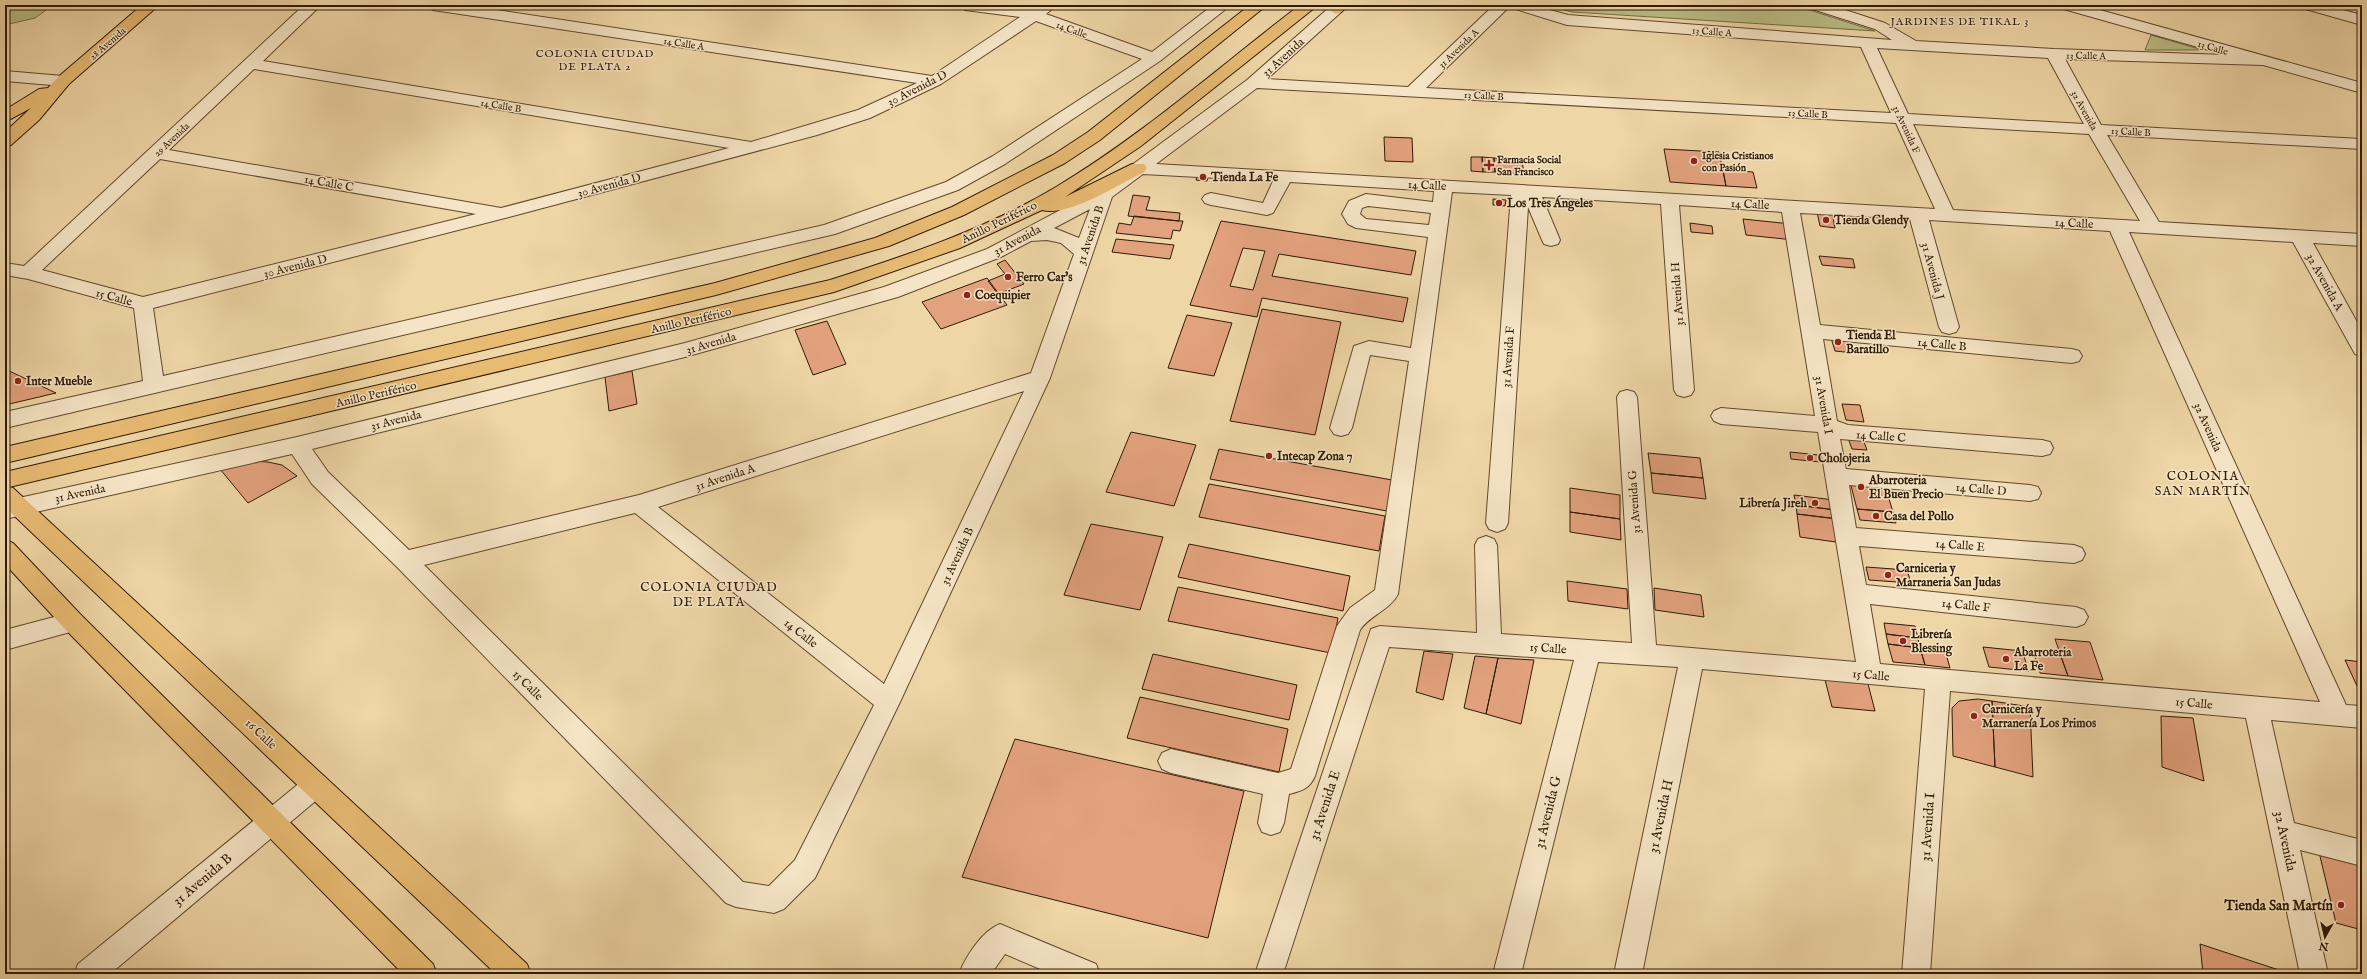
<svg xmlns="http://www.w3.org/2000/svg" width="2367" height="979" font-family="'IM FELL English',serif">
  <rect width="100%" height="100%" fill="#efd6a6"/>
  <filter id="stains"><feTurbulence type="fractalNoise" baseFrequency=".005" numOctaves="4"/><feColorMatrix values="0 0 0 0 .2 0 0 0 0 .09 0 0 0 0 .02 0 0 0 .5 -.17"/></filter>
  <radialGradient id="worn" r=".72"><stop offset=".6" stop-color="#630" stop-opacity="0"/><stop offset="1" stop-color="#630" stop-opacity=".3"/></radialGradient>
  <path fill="#bbbd86" stroke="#766c45" d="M5,5h48l-18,13 -30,7z
    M1545,5h249l81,26 -303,-19z
    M2151,35l52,15h-58z"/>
  <path fill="#e3a27e" stroke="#301a04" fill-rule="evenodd" d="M1384,137l28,1 1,24 -28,-1z
    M1664,149l55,3 7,34 -56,-4z
    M1471,157h11l1,15 -12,-1z
    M1482,157l12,1 1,14h-12z
    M1494,158l28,2 2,14 -29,-2z
    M1723,170l30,2 4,16 -31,-2z
    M1198,172l11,1 -2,8 -11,-1z
    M1133,195l17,2 -4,13 34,3 -1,8 -51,-5z
    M1493,199l13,1 -1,6 -12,-1z
    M1817,212l15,1 3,15 -15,-2z
    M1134,216l45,5h4l-3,10 -7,-1 -2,9 -55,-6 3,-10 12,2z
    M1743,219l48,5 3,16 -48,-5z
    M1221,221l195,30 -5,24 -132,-21 -7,22 136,22 -5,24 -141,-24 -5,19 -67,-12zM1243,248l22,3 -12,39 -23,-4z
    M1690,223l22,3 1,8 -22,-2z
    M1116,239l58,6 -4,14 -58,-7z
    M1819,256l34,3 2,9 -33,-3z
    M1005,260l19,24 -26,10 -10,-13 17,-7 -8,-10z
    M987,278l20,27 -66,24 -19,-27z
    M1262,309l79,13 -26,113 -85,-14z
    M1187,315l45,8 -18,53 -46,-8z
    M827,321l19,43 -33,11 -18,-45z
    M1831,338l19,1 4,14 -19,-2z
    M5,369l51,24 -51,12z
    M632,371l5,33 -28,7 -4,-34z
    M1842,404l18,1 4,17 -18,-2z
    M1131,432l65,13 -22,61 -68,-14z
    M1848,438l15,1 4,11 -15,-1z
    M1219,449l173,31 -5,31 -177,-32z
    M1790,452l38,4 2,7 -39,-4z
    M1648,453l52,5 3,20 -52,-5z
    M253,461l15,1 14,3 15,11 -49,27 -28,-34z
    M1651,473l52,5 3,21 -53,-6z
    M1850,482l35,4 8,26 -36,-3z
    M1209,484l176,32 -6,35 -180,-34z
    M1570,488l50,7v24l-50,-7z
    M1794,495l40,5 2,10 -40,-5z
    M1796,505l40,5 2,9 -41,-5z
    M1857,509l36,3 3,11 -36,-3z
    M1570,512l50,7 1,21 -51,-8z
    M1797,514l41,5 5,24 -43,-6z
    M1091,524l72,13 -23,73 -76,-15z
    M1189,544l161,32 -7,35 -165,-34z
    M1866,567l41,3 4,13 -42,-3z
    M1567,581l60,8 1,20 -60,-8z
    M1178,587l160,31 -7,35 -163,-32z
    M1654,588l47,7 3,22 -49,-7z
    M1884,623l31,3 3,12 -32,-4z
    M1886,634l32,4 2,10 -32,-4z
    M2055,639l35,3 13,38 -35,-4z
    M1888,644l32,4 5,17 -32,-3z
    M1983,647l39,4 7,20 -40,-4z
    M1920,648l25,2 5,18 -25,-3z
    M1424,651l29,3 -10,46 -27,-8z
    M2033,651l27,3 8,22 -28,-3z
    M1153,654l144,31 -8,35 -147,-31z
    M1475,656l23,2 -12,56 -22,-6z
    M1498,658l36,2 -13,64 -35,-10z
    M2345,660l17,2v25l-5,-1z
    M1824,676l43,4 8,31 -43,-4z
    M1140,697l148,32 -9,43 -152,-34z
    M1978,699l14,2 3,66 -42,-11 -1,-48 7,-7z
    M1992,701l38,6 3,70 -38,-10z
    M2161,716l32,2 11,63 -42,-14z
    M1015,739l229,52 -36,147 -246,-61z
    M2318,848l44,12v70l-26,-7z
    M2200,944l91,30h-88z"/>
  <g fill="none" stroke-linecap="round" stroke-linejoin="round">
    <defs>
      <path id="minor" d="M304,5h17l-58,56 488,81 107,-32 59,-27 -484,-73 -8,-5h38l469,71 88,-59 -55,-7 -8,-5h40l34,5 8,-5h18l-11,9 106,38 61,-47h18l-71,56 -155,103 -47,26 -123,44 -830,194v-16l138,-31 -9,-73 -106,-29 -23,-4v-12l19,3zM1036,21l106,38 -149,97 -47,26 -122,43 -661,151 -10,-68 356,-91 308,-82 53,-17 71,-34zM254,69l475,79 -228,60 -332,-58zM160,159l316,55 -333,83 -101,-27z
        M1332,5h17l-82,74 141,8 86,-82h38l36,10 324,25 -17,-11 -66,-21 -3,-3h24l55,18 31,18 138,8 172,6 -166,-47 -3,-3h25l280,78v10l-99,-28 -198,-6 36,66 261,14v10l-255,-14 52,87 203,12v12l-49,-3 49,88v25l-7,-2 -62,-112 -164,-10 217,473 16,1v22l-91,-8 23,103 68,17v26l-62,-16 28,124h-28l-54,-256 -296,-27 -20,283h-28l23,-285 -223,-20 -60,305h-28l64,-307 -80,-5 -77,312h-28l81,-314 -185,-13 -106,327h-28l116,-345 9,-3 97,7 -2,-88 3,-6 8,-3 8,3 3,6 4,89 131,9 -15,-246 3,-5 7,-2 7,2 3,5 19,248 200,17 -38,-230 -97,-8 -7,-3 -3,-5 3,-5 7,-3 94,8 -33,-204 -103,-7 15,185 -3,5 -7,2 -7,-2 -3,-5 -13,-186 -119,-7 18,43 -2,4 -7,2 -7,-2 -2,-4 -14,-33 -20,316 -3,6 -8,3 -8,-3 -3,-6 25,-328 -59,-3 -54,402c-8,16 -28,21 -38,36l-45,146c-5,12 -13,15 -26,18l-5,29 -4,9 -9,3 -9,-3 -4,-9 5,-29 -92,-21 -9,-4 -4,-8 4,-8 9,-4 107,24 13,-4 46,-143 13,-18 25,-18 34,-229 -39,-6 -18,73 -4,6 -7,2 -7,-2 -4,-6 24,-82 15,-5 42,7 17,-111 -72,-9 -8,-4 -6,-10 7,-13 17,-7 67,8 1,-11 -144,-9 -17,31 -6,2 -56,-10 -6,-2 -3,-4 3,-4 6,-2 52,10 10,-22 -130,-7 -31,23 -62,181 -150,324 -85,176 -31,31 -10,4 -38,-6 -10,-4 -329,-336 -85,-83 -20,-30 -287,65v-18l292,-64 388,-94 199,-56 103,-38 111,-59 149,-110zM1509,7l58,18 294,22 30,66 -465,-25zM1877,48l171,10 36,66 -176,-10zM1257,88l639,35 39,86 -779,-45zM1913,124l176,10 51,87 -187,-11zM1368,206l63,7 -2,12 -63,-6 -6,-5 2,-6zM1090,209l-11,29 -25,-10zM1800,213l110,6 29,108 3,5 7,2 7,-2 3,-5 -30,-107 181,11 210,471 -440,-38 -10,-60 206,23 8,-3 4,-7 -4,-7 -8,-3 -210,-22 -7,-39 215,17 8,-3 3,-6 -3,-6 -8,-3 -218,-17 -7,-43 181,16 8,-2 3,-6 -3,-6 -8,-2 -184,-16 -6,-30 202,17 8,-2 3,-6 -3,-6 -8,-2 -194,-15 -11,-4 -14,-82 249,24 7,-2 3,-5 -3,-5 -7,-2 -252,-24zM1047,240l14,3 13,11 -43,119 -392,122 -230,55 -81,-78 -16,-23 373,-92 213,-60 103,-40 30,-16zM1024,391l-140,293 -226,-177zM635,513l239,192 -79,155 -26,26 -26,-4 -319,-317z
        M2299,5h25l38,10v10l-60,-17z
        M5,71l58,5 6,2 2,3 -2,3 -6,2 -58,-5z
        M73,612l8,3 4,7 -4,7 -76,21v-20z
        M316,773l9,4 4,8 -4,8 -215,181h-36l4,-10 229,-187z
        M1000,924l96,40 4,10h-48l-47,-20 -14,20h-32c7,-18 23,-43 41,-50z"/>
      <path id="major" d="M142,5h17l-90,79 -30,36 -28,25 -6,1v-14l26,-24 -26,14v-12l34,-21 9,-1 9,-10z
        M5,486l8,2 514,476 4,10h-35l-491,-467z
        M5,540l8,3 68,72 352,349 4,10h-34l-338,-345 -60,-65z"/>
      <path id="highway" d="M1250,5h17l-167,135 -35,23 -101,52 -75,31 -173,49 -711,168v-16l710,-164 160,-45 77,-31 101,-52 35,-23z
        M1300,5h18l-177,141 -76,51 67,-33h12l3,4 -3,4c-25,12 -74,45 -102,38l-82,38 -126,44 -829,196v-16l825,-192c78,-25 156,-51 226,-93 87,-52 164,-121 244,-182z
        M1331,5h16l-6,7 -5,2 -8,-5z"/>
    </defs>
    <use href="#minor" stroke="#60492c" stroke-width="2"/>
    <use href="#major" stroke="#301a04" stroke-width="2"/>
    <use href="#highway" stroke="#301a04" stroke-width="2"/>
    <use href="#minor" fill="#f5e4c5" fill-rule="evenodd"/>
    <use href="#major" fill="#e8bb73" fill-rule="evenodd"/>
    <use href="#highway" fill="#e8bb73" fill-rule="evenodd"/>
  </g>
  <g fill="#8f2418" stroke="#f5e4c5" stroke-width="1.5">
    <circle cx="1694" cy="161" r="4"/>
    <path d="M1487 159h4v4h4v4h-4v4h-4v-4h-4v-4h4z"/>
    <circle cx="1203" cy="177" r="4"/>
    <circle cx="1499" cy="203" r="4"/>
    <circle cx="1826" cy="220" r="4"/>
    <circle cx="1008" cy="277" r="4"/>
    <circle cx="967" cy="295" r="4"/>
    <circle cx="1838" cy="342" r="4"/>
    <circle cx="18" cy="381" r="4"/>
    <circle cx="1269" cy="456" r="4"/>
    <circle cx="1810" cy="458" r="4"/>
    <circle cx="1861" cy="487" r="4"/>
    <circle cx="1815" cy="503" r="4"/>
    <circle cx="1876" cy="516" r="4"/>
    <circle cx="1888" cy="575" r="4"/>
    <circle cx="1903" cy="641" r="4"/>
    <circle cx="2006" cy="659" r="4"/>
    <circle cx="1974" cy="716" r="4"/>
    <circle cx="2341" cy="905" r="4"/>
  </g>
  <g text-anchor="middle" stroke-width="3" stroke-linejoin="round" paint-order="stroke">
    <g font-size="10" fill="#301a04" stroke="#f5e4c5">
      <text transform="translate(1072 29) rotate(20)" y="4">14 Calle</text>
      <text transform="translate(1712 31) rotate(4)" y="4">13 Calle A</text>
      <text transform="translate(107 43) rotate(-41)" y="4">28 Avenida</text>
      <text transform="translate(684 43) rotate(9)" y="4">14 Calle A</text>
      <text transform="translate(2213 47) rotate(16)" y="4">13 Calle</text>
      <text transform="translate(1458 48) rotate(-44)" y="4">31 Avenida A</text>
      <text transform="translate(2086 55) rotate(1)" y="4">13 Calle A</text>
      <text transform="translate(1484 95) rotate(3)" y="4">13 Calle B</text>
      <text transform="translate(501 105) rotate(9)" y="4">14 Calle B</text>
      <text transform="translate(2085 110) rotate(61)" y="4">32 Avenida</text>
      <text transform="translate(1808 113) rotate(3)" y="4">13 Calle B</text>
      <text transform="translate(1907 129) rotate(65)" y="4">31 Avenida F</text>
      <text transform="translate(2131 131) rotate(3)" y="4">13 Calle B</text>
      <text transform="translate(171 139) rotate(-43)" y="4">29 Avenida</text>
    </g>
    <g font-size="10" font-weight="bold" fill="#301a04" stroke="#f5e4c5" text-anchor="start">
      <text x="1702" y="159">Iglesia Cristianos<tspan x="1702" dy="12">con Pasión</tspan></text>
      <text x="1497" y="163">Farmacia Social<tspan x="1497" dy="12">San Francisco</tspan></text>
    </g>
    <g font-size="11" letter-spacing="1" fill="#301a04" stroke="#f5e4c5">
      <text x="1960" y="25">JARDINES DE TIKAL 3</text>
      <text x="595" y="57">COLONIA CIUDAD<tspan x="595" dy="13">DE PLATA 2</tspan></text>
    </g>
    <g font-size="12" fill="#301a04" stroke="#f5e4c5">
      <text transform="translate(1283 57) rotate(-42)" y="4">31 Avenida</text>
      <text transform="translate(917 88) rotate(-27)" y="4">30 Avenida D</text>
      <text transform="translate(329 183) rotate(10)" y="4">14 Calle C</text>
      <text transform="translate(609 185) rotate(-15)" y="4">30 Avenida D</text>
      <text transform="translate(1427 185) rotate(3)" y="4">14 Calle</text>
      <text transform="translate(1750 204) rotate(3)" y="4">14 Calle</text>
      <text transform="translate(999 222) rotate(-26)" y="4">Anillo Periférico</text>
      <text transform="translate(2074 223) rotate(3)" y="4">14 Calle</text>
      <text transform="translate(1090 235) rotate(-71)" y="4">31 Avenida B</text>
      <text transform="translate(1017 240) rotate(-28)" y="4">31 Avenida</text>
      <text transform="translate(295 266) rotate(-14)" y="4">30 Avenida D</text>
      <text transform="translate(1933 271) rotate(75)" y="4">31 Avenida J</text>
      <text transform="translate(2325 282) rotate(61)" y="4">32 Avenida A</text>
      <text transform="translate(1677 294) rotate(-94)" y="4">31 Avenida H</text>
      <text transform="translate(114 297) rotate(15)" y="4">15 Calle</text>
      <text transform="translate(691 320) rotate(-13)" y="4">Anillo Periférico</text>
      <text transform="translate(711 343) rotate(-16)" y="4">31 Avenida</text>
      <text transform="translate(1942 344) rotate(6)" y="4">14 Calle B</text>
      <text transform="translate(1508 357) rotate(-86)" y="4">31 Avenida F</text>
      <text transform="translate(376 394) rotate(-13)" y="4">Anillo Periférico</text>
      <text transform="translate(1824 405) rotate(80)" y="4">31 Avenida I</text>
      <text transform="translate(396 420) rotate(-14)" y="4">31 Avenida</text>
      <text transform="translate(2208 427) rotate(66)" y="4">32 Avenida</text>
      <text transform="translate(1881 436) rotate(4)" y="4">14 Calle C</text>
      <text transform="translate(725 477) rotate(-18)" y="4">31 Avenida A</text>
      <text transform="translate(1981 489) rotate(5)" y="4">14 Calle D</text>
      <text transform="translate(80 493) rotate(-12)" y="4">31 Avenida</text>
      <text transform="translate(1634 502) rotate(-94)" y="4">31 Avenida G</text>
      <text transform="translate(1960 545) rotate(4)" y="4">14 Calle E</text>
      <text transform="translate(957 556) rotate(-65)" y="4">31 Avenida B</text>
      <text transform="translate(1966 605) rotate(6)" y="4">14 Calle F</text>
      <text transform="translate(801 633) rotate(38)" y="4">14 Calle</text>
      <text transform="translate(1548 648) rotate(4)" y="4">15 Calle</text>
      <text transform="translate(1871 675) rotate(5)" y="4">15 Calle</text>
      <text transform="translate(528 685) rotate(45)" y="4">15 Calle</text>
      <text transform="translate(2194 703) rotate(5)" y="4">15 Calle</text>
      <text transform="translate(261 734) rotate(43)" y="4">16 Calle</text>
    </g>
    <g font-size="12" font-weight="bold" fill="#301a04" stroke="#f5e4c5" text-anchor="start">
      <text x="1211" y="181">Tienda La Fe</text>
      <text x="1507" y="207">Los Tres Ángeles</text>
      <text x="1834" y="224">Tienda Glendy</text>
      <text x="1016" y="281">Ferro Car's</text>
      <text x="975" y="299">Coequipier</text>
      <text x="1846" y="339">Tienda El<tspan x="1846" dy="14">Baratillo</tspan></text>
      <text x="26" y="385">Inter Mueble</text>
      <text x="1277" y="460">Intecap Zona 7</text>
      <text x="1818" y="462">Cholojeria</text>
      <text x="1869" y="484">Abarroteria<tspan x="1869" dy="14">El Buen Precio</tspan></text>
      <text x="1807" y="507" text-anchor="end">Librería Jireh</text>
      <text x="1884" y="520">Casa del Pollo</text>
      <text x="1896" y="572">Carniceria y<tspan x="1896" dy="14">Marraneria San Judas</tspan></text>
      <text x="1911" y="638">Librería<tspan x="1911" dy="14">Blessing</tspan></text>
      <text x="2014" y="656">Abarroteria<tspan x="2014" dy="14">La Fe</tspan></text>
      <text x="1982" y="713">Carnicería y<tspan x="1982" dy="14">Marranería Los Primos</tspan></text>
    </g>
    <g font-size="13" letter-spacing="1" fill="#301a04" stroke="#f5e4c5">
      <text x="2203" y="480">COLONIA<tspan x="2203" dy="15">SAN MARTÍN</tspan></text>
      <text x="709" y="591">COLONIA CIUDAD<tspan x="709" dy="15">DE PLATA</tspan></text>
    </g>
    <g font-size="14" fill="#301a04" stroke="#f5e4c5">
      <text transform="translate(1324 805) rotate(-72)" y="5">31 Avenida E</text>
      <text transform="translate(1547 812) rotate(-76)" y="5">31 Avenida G</text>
      <text transform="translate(1660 816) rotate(-78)" y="5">31 Avenida H</text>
      <text transform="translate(1927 827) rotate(-86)" y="5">31 Avenida I</text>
      <text transform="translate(2286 841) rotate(78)" y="5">32 Avenida</text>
      <text transform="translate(202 879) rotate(-40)" y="5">31 Avenida B</text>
    </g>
    <g font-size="14" font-weight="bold" fill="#301a04" stroke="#f5e4c5" text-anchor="end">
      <text x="2333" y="910">Tienda San Martín</text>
    </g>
  </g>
  <rect width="2367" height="979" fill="none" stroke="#efd6a6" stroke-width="20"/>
  <rect x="6" y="6" width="2355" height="967" fill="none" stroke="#301a04" stroke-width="2"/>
  <rect x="10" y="10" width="2347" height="959" fill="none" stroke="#301a04"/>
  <g transform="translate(2325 937) rotate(188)" stroke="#f5e4c5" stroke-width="3" paint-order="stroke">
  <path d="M0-3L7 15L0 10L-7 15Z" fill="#301a04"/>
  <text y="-6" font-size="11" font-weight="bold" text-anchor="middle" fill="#301a04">N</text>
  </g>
  <rect width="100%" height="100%" filter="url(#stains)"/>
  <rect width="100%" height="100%" fill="url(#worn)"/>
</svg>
